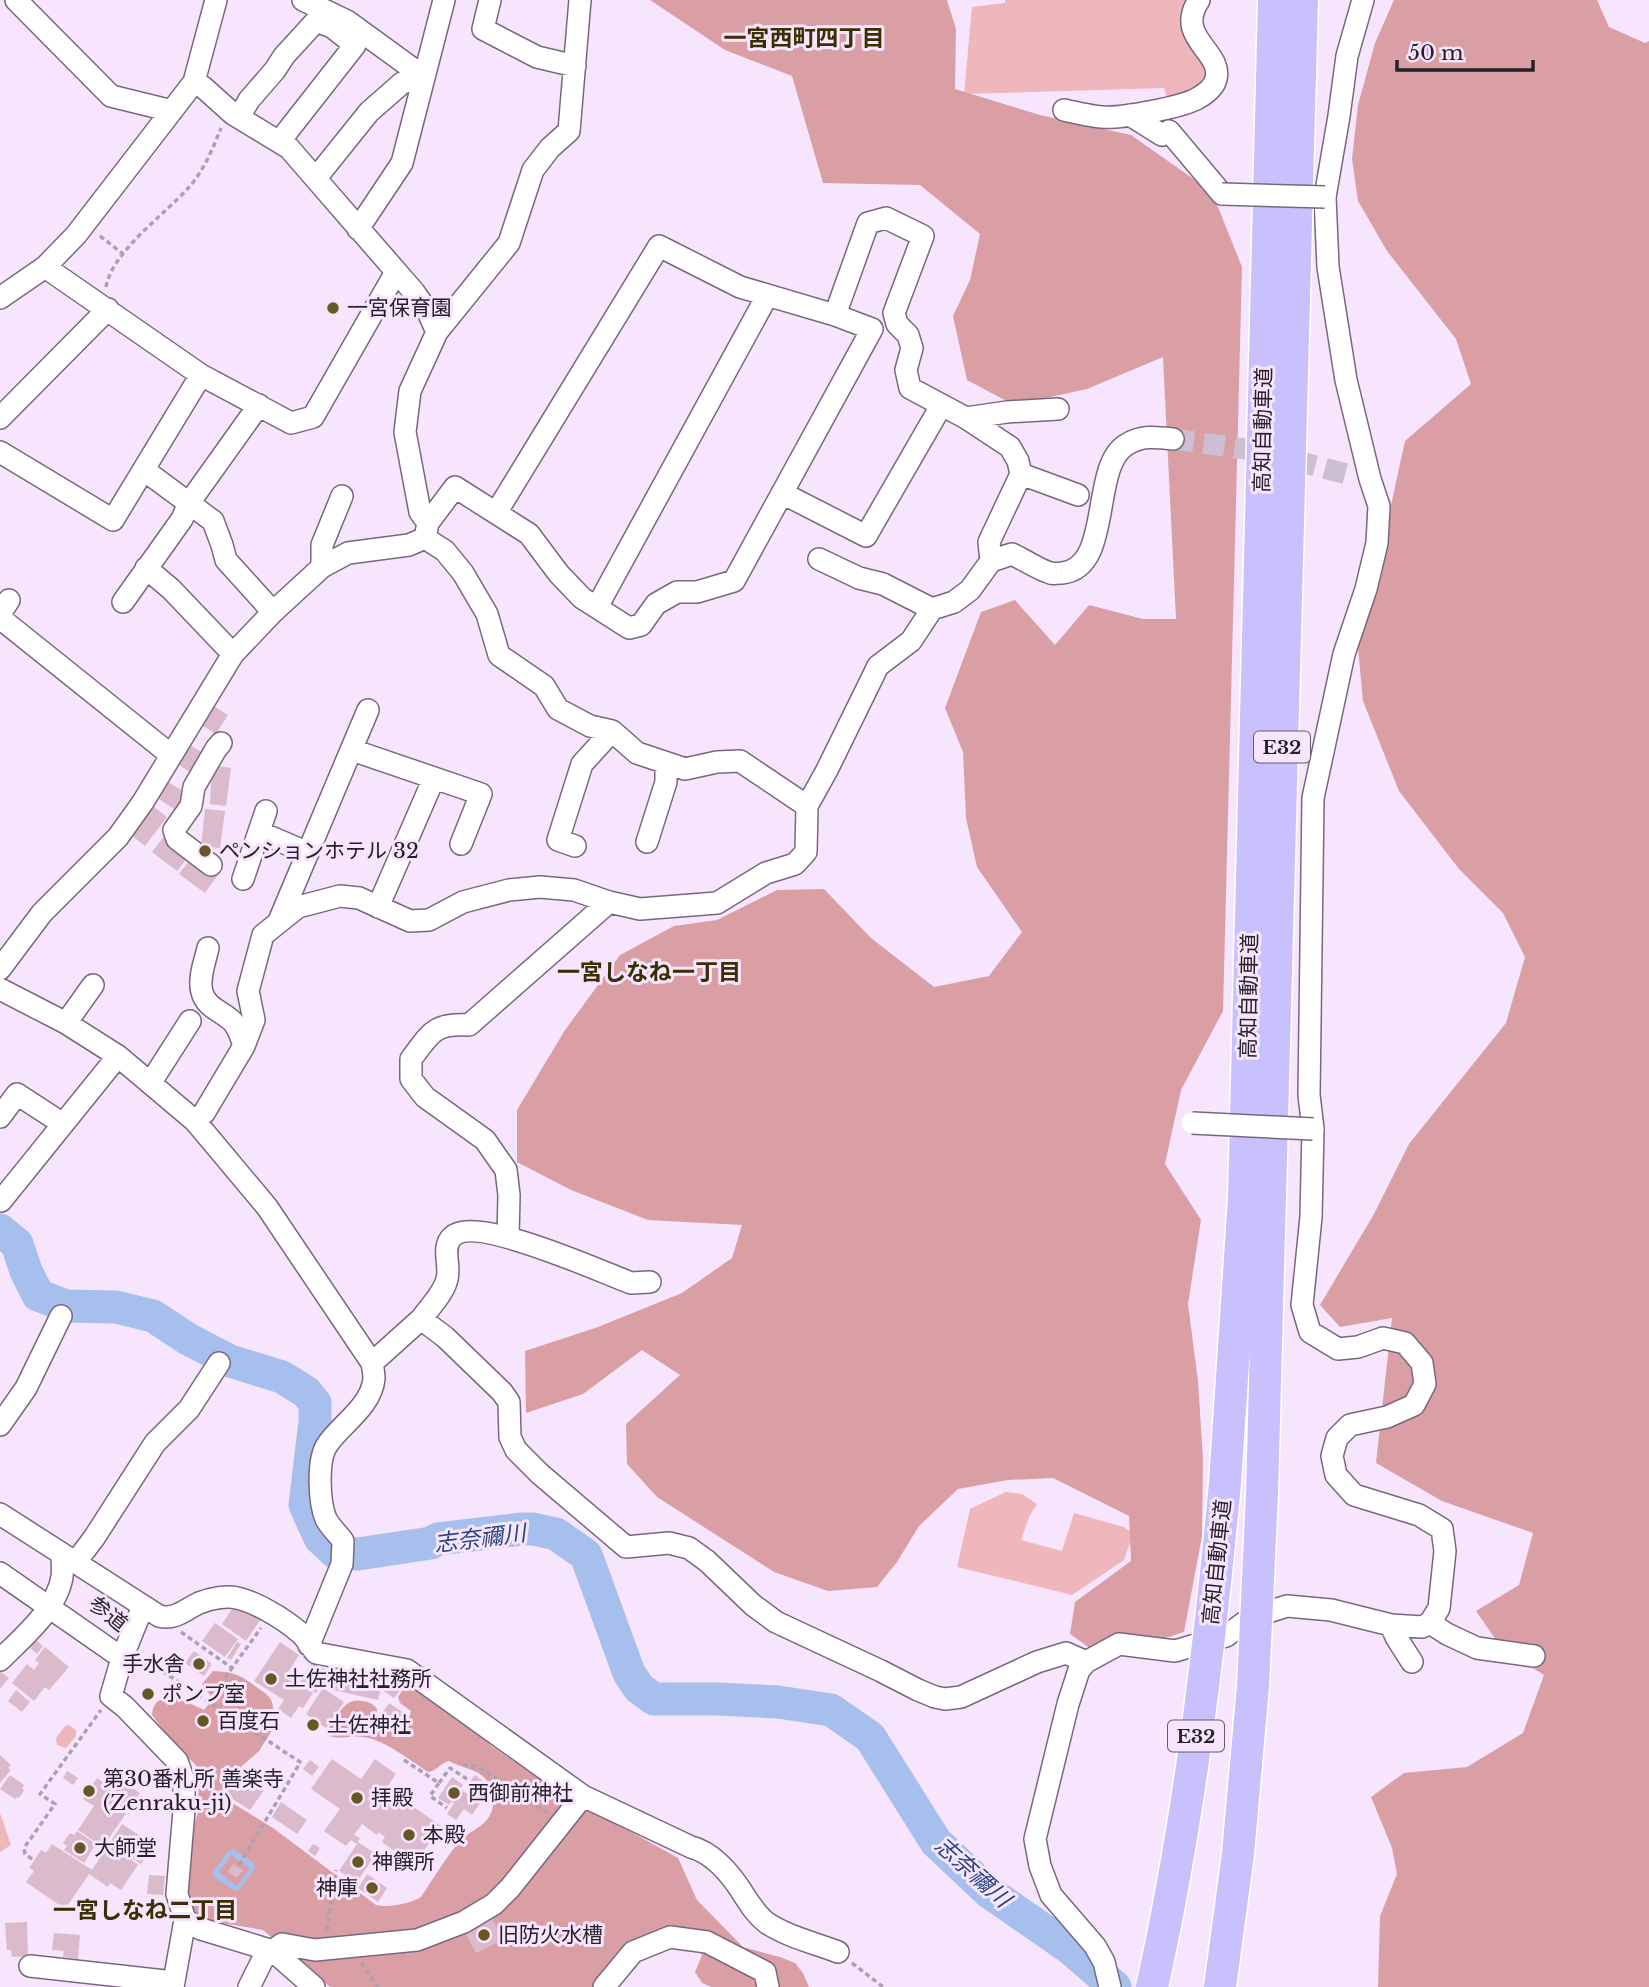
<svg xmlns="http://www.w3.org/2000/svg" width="1649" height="1987" font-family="'Libre Baskerville','Noto Sans JP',serif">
  <rect width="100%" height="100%" fill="#f6e5fc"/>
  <path fill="#efb6bc" d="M1005,0h181l-3,13 24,58 -2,15 -9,7 -29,4 -3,-9 -200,6 8,-87 33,-4z
    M1006,1492l16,2 15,10 -8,13 -8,23 41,11 12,-38 50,14 9,7 -9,26 -52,35 -115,-28 13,-58z
    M69,1725l7,5v6l-10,12 -9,-3 -1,-7 9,-12z
    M0,1813l11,32 -11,7z"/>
  <path fill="#da9fa5" d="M650,0h297l9,29 -1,60 85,26 91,20 81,57 30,75 -19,744 -42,79 -16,74 36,56 -13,84 10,77 5,78 -1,77 -18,96 -80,26 -34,-24 5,-32 56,-41 -2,-45 -76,-38 -45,2 -50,9 -39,37 -22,36 -20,25 -49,4 -54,-19 -117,-75 -30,-33 -1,-40 54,-49 -38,-25 -59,44 -57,19 -1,-62 73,-24 84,-34 50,-35 10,-33 -94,-5 -77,-30 -54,-28v-52l48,-80 55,-75 54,-29 43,-6 60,-30 47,-1 47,49 63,49 55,-11 33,-44 -45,-65 -11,-49 -3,-66 -18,-44 36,-96 34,-12 40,45 34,-40 54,14h33l-13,-262 -76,32 -73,16 -47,-25 -14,-64 17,-36 10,-46 -60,-49 -97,-2 -31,-107 -67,-26z
    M1394,0h203l12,27 36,16 4,-2v1946h-271l2,-71 17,-42 -5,-26 -21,-51 33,-24 63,-6 56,-34 21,-58 -41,-25 -27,-39 43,-26 14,-52 -91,-32 -66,-38 16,-145 -52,9 -20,-22 54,-91 35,-70 97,-121 19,-66 -22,-44 -44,-44 -60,-78 -36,-90 -6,-64 25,-63 9,-69 14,-64 66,-57 -15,-45 -69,-88 -29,-50 -6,-42 6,-54 17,-62z
    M213,1671c20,1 26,3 42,15 4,3 11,7 14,11 5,5 5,20 7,27l-17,27 -24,21 -13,21 2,5 49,30 103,77c13,3 33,-1 45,-8 11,-16 32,-52 46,-62 9,-7 20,-11 24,-22 4,-9 2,-24 -4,-32 -8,-12 -26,-13 -38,-20 -9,2 -12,10 -21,11 -18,-12 -43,-32 -65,-35 -12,-2 -22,3 -33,-1l-2,-4 1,-4c9,-13 16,-31 33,-27 7,1 10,2 15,8l-1,12 18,12h3l12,-15 2,-7 -11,-8 -2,-6 9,-14 5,1 34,22 47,41 61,42 124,69 19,42 46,47 37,10 15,6 8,10 6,14h-98l-9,-4 -7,-11 7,-17 -3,-7 -14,-6 -35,7 -38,38h-282l-67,-57 -58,-10 -10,-8 -9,-18 4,-58 8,-23 1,-43 -5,-7 -17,-14 -25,-34c2,-30 37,-12 52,-5l9,-11 -11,-15z"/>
  <path fill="#a6bfed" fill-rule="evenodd" d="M233,1849l21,14 1,5 -14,20 -6,3 -21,-14 -1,-5 14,-20zM231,1855l19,13 -13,18 -18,-14z"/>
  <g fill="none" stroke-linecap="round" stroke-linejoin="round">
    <path stroke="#a6bfed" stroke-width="33" d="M0,1230l17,14 9,27 12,24 28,11 50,1 37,9 35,23 42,22 52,16 24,15 9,11v19l-10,83 15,33 15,14 23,2 73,-11 7,-4 84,-10h11l23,5 30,21 43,118 10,15 15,11h65l59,3 53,8 39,27 66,105 53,50 82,57 44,38"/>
  </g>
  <path fill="#dbbacb" d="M212,705l16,10 -12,19 -16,-10z
    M190,745l13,8 -13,19 -13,-8z
    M212,765l19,3 -5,38 -16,-2z
    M167,781l20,13 -10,17 -21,-14z
    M152,805l15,12 -22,29 -15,-12z
    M205,809l20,2 -5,37 -19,-2z
    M166,834l25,19 -14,18 -25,-19z
    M193,856l25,19 -13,18 -26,-19z
    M237,1602l24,17 -15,22 -24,-17z
    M215,1623l23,16 -13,18 -23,-16z
    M36,1640l7,6 -6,8 -7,-6z
    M237,1642l4,2 -10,16 -4,-2z
    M280,1642l19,13 -14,22 9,6 1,-2 18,12 -10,15 -4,-2 -8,12 -13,-9 6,-9 -30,-19z
    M45,1647l24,20 -20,23 -4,-3 -11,14 -22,-18 15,-19 7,6 5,-7 -4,-3z
    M194,1651l18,13 -8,12 -19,-13z
    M313,1661l17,12 -14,20 -16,-11z
    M333,1668l50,10 -5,22 -49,-11z
    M0,1671l9,7 -9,11z
    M392,1676l12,9 -10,13 -12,-8z
    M146,1688l8,6 -5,7 -8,-7z
    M323,1688l21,14 -18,26 -20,-14z
    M16,1690l14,12 -8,10 -14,-11z
    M389,1703l18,12 -11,16 -18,-12z
    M0,1755l11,10 -3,3 3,2 -11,13z
    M332,1759l29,20 14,-20 21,15 -13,19 16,10 -2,3 6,4 5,-7 33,23 -27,39 -32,-23 3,-5 -7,-5 -1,3 -15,-11 -8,11 6,3 -2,4 18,12 -19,28 -18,-11 18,-27 -6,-4 -5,6 -22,-15 16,-22 -29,-20z
    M310,1760l9,7 -7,9 -9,-7z
    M67,1771l11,7 -5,7 -10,-7z
    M240,1774l24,16 -14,20 -24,-15z
    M10,1775l14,10 -2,3 2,2 -5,8 -2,-1 -2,2 -15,-10z
    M475,1775l8,6 -8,12 -9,-6z
    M114,1776l26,17 -37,54 -25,-17 16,-24 -11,-7 14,-21 11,8z
    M452,1777l11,8 -3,4 20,14 -8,12 -8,-6 -8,11 -9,-6 7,-11 -2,-2 -3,4 -11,-7z
    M281,1802l26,18 -10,14 -25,-17z
    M122,1824l32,21 -13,19 -12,-8 -1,1 10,8 -17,25 -11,-7 -2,4 -19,-13 -24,35 -39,-27 8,-11 -5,-3 12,-18 5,3 6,-9 40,26z
    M77,1831l19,13 -12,19 -20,-13 3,-4 -4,-3 7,-10 4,2z
    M313,1844l7,4 -5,8 -7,-5z
    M233,1864l10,6 -6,8 -9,-6z
    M367,1874l20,14 -9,14 -20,-14z
    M149,1875l16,1 -2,19 -16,-1z
    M491,1916l12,24 -27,13 -12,-23z
    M27,1922l1,34 -16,1 -1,-7h-4l-2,-27z
    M54,1933l26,2 -2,24 -15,-2 1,-6 -12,-1z"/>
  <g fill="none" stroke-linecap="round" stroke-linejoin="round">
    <path stroke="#cdbed2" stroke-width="21" stroke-dasharray="21 10" stroke-linecap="butt" d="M1173,439l86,12 95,25"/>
    <defs>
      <path id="minor" d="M16,0l95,96 61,15
        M303,0l44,21 77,56
        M490,0l-7,29 54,28 38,9
        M194,82l9,5 30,27 56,34 125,144 14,20 9,20
        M1064,110c13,3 26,6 38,7 18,2 81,-10 96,-19 7,-4 16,-11 18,-19 7,-28 -42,-41 -17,-79
        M1130,115l32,20 7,-4 53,63
        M239,117l10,-17 26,-30 9,-14 32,-35 16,6 23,18 -76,97
        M316,178l53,-66 33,-29 22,-6
        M358,229l44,-66 42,-163
        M45,267l156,108 90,48 22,-6 83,-145
        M0,298l45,-31 31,-32 118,-153 22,-82
        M835,315l33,-92 18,-5 37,18 -29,77 3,11 11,11 4,13 -6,22 4,18 56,30 44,29 8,14 3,13 -32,68 2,19
        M0,418l108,-109
        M966,418l41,-6 51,-3
        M0,452l113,68 88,-145
        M144,470l69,51 9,24 4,15 47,52
        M1021,474l57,21
        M782,493l84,43 75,-130
        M428,523l-8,-11 -15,-80 5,-41 27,-59 72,-89 24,-73 17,-22 19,-17 11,-131
        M425,538l20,13 18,22 24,41 12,41 45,31 14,23 32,17 22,5 25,22 48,16 32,-7 23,-1 67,45
        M819,559l40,19 24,6 49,25
        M322,567v-22l20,-49
        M146,568l25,21 62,65
        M123,602l59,-83 7,-16 70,-98
        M597,607l170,-311
        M0,614l9,-14
        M0,618l171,137
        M352,750l129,44 -20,50
        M259,832l49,21
        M647,842l19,-60v-19
        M575,846l-17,-6 24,-76 30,-33
        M211,865l-34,-26 -3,-9 17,-24 3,-19 22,-38 5,-6
        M243,879l23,-68
        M378,907l56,-129
        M279,921l89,-211
        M208,948c-3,13 -10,31 -6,44 4,16 20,19 31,30 6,7 8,15 11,24
        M0,969l42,-56 76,-76 25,-35 90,-148 40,-42 49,-45 26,-14 61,-8 16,-7 3,-15 27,-36 74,47 30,40 23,24 47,30 12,-3 15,-21 21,-12h20l37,-11 138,-252 -37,-14 -95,-28 -81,-41 -163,267
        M0,989l66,34 52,33 77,65 72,86 105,156c1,5 2,11 2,16 -3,28 -33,45 -47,66 -10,15 -8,58 -1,74 4,8 12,15 17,22l-1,23 -33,81
        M66,1023l27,-38
        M151,1082l39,-61
        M0,1117l17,-23 46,30
        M195,1121l9,-8 40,-67 10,-26 -6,-29 15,-56 35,-28 42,-11 19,2 51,23 19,-1 34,-18 46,-12 31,-3 34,3 35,12 31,7 77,-6 49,-30 29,-9 11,-12 1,-46 20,-36 51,-104 33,-25 21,-32 22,-7 16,-12 21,-29 21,-7c9,4 31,18 39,19 0,1 10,0 11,0 51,-5 28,-106 64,-128 15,-10 30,-8 47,-6
        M1,1201l117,-145
        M508,1237l1,-42 -3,-25 -21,-30 -60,-43 -14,-18v-20c20,-26 22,-36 58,-34l140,-123
        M421,1319c8,-11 23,-26 26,-40 4,-13 -6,-31 5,-42 22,-23 150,35 179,46l19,-1
        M372,1363l49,-44 24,18 57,55 7,10 1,35 6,13 24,24 86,73 43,-4 20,5 18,13 46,44 23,17 105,49 37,19 17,7 10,2 16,-2 76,-35 29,-9 20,9
        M0,1425l26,-37 35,-72
        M0,1514l159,102c17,4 25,-6 40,-13 10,-4 27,-8 38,-5 19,4 47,21 62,34 7,5 11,14 17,21l91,17 176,126 108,51c20,5 38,25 49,42 8,12 15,25 27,34 21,14 48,20 71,29
        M75,1563l19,-25 61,-95 34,-34 30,-46
        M0,1573l122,85
        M143,1606l-21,52 -11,38 14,11 52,54 7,20v29l-7,84 8,26 -12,67
        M1430,1623l17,11 30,14 57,8
        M1391,1625l5,12 16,25
        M0,1660c22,-22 57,-51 62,-83 1,-7 0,-15 0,-22
        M185,1920l16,9 72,22 41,36
        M30,1966l144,16
        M249,1987l15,-30 18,-13 33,6 102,-10 47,-18 30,-18 16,-16 73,-92
        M604,1987l29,-35 37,-15 37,5 58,30 3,15
        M1110,1987l-6,-25 -9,-16 -44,-51 -11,-29 -5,-27 33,-135 11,-34 7,-8 33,-18 56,7 51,-15 26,-19 35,-11 44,4 60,15 31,2 8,-4 9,-15 6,-57 -3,-22 -23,-14 -65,-20 -18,-20 -4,-19 5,-18 13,-13 37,-8 27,-12 11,-21 -3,-21 -17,-20 -22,-5 -25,9 -20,2 -28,-17 -8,-27 9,-88 2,-88 -4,-34 4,-297 31,-144 22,-65 11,-46 2,-37 -9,-27 -24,-99 -18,-113 -3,-70 14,-81 8,-60 16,-56"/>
      <path id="highway" d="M1225,1483l19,-285 30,-1198
        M1262,1494l40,-1494"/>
    </defs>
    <use href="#minor" stroke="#796780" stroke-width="24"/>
    <use href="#highway" stroke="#fff" stroke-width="35"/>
    <path stroke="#aea0b3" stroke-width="3.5" stroke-dasharray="5 3.5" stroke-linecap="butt" d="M100,236l23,18
      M106,287c6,-36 60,-73 84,-101 14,-16 23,-38 31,-58
      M181,1632l51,36 29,-40
      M141,1657l162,107
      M225,1678l7,-10
      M404,1760l35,23 -9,13 17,12
      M463,1765l14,1 71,47
      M439,1783l11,-15 17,11
      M32,1859l-7,-5 -1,-6 31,-44 -15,-10 61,-84
      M239,1865l61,-102
      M327,1930l9,-60
      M361,1963l17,24
      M852,1963l31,24"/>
    <use href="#minor" stroke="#fff" stroke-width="21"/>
    <use href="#highway" stroke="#c8c1fe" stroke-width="32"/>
    <defs>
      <path id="minor-bridge" d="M1222,194l103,3
        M1192,1123l121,6"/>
      <path id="highway-bridge" d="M1152,1987c37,-166 57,-335 73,-504
        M1220,1987l18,-133 15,-168 9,-192"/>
    </defs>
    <use href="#minor-bridge" stroke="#796780" stroke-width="24" stroke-linecap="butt"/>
    <use href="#highway-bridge" stroke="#fff" stroke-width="35" stroke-linecap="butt"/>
    <use href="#minor-bridge" stroke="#fff" stroke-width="21"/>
    <use href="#highway-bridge" stroke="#c8c1fe" stroke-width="32"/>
  </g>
  <g fill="#665825" stroke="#f6e5fc" stroke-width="2.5">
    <circle cx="333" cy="308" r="7"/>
    <circle cx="205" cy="851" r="7"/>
    <circle cx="199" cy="1664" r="7"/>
    <circle cx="271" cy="1679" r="7"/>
    <circle cx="148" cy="1694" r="7"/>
    <circle cx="203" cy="1721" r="7"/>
    <circle cx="313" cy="1725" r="7"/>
    <circle cx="89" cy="1791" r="7"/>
    <circle cx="454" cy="1793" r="7"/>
    <circle cx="357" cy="1798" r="7"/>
    <circle cx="409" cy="1835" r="7"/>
    <circle cx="80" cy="1848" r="7"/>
    <circle cx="358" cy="1862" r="7"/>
    <circle cx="372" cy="1888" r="7"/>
    <circle cx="484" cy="1935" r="7"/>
  </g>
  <g text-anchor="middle" stroke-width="6" stroke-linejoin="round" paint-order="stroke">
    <g fill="#f6e5fc" stroke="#655b69" stroke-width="2">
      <rect x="1254" y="731.5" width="56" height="31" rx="5"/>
      <rect x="1168" y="1720.5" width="56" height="31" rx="5"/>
    </g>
    <g font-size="19" font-weight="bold" fill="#27202a">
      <text x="1282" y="754">E32</text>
      <text x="1196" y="1743">E32</text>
    </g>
    <g font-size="21" fill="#27202a" stroke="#f6e5fc" text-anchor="start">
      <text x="347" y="315">一宮保育園</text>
      <text x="219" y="858">ペンションホテル 32</text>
      <text x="185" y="1671" text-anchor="end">手水舎</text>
      <text x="285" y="1686">土佐神社社務所</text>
      <text x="162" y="1701">ポンプ室</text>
      <text x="217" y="1728">百度石</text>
      <text x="327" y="1732">土佐神社</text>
      <text x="103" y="1786">第30番札所 善楽寺<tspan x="103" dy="24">(Zenraku-ji)</tspan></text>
      <text x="468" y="1800">西御前神社</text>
      <text x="371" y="1805">拝殿</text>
      <text x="423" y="1842">本殿</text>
      <text x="94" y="1855">大師堂</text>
      <text x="372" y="1869">神饌所</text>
      <text x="358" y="1895" text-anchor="end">神庫</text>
      <text x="498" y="1942">旧防火水槽</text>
    </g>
    <g font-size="21" fill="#27202a" stroke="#f6e5fc">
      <text transform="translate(1263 430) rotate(-89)" y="7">高知自動車道</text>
      <text transform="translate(1249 996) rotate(-89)" y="7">高知自動車道</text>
      <text transform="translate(1217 1562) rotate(-84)" y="7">高知自動車道</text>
      <text transform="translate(108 1614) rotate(38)" y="7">参道</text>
    </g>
    <g font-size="23" font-weight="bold" fill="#3a2f03" stroke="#f6e5fc">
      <text x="804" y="46">一宮西町四丁目</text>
      <text x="649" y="980">一宮しなね一丁目</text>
      <text x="145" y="1918">一宮しなね二丁目</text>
    </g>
    <g font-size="23" font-style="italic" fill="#28457e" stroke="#f6e5fc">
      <text transform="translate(480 1538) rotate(-7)" y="8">志奈禰川</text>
      <text transform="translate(973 1872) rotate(42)" y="8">志奈禰川</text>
    </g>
  </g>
  <path d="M1397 60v10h136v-10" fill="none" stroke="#27202a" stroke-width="3.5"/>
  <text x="1408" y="60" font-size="21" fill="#27202a" stroke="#f6e5fc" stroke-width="5" paint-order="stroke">50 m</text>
</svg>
